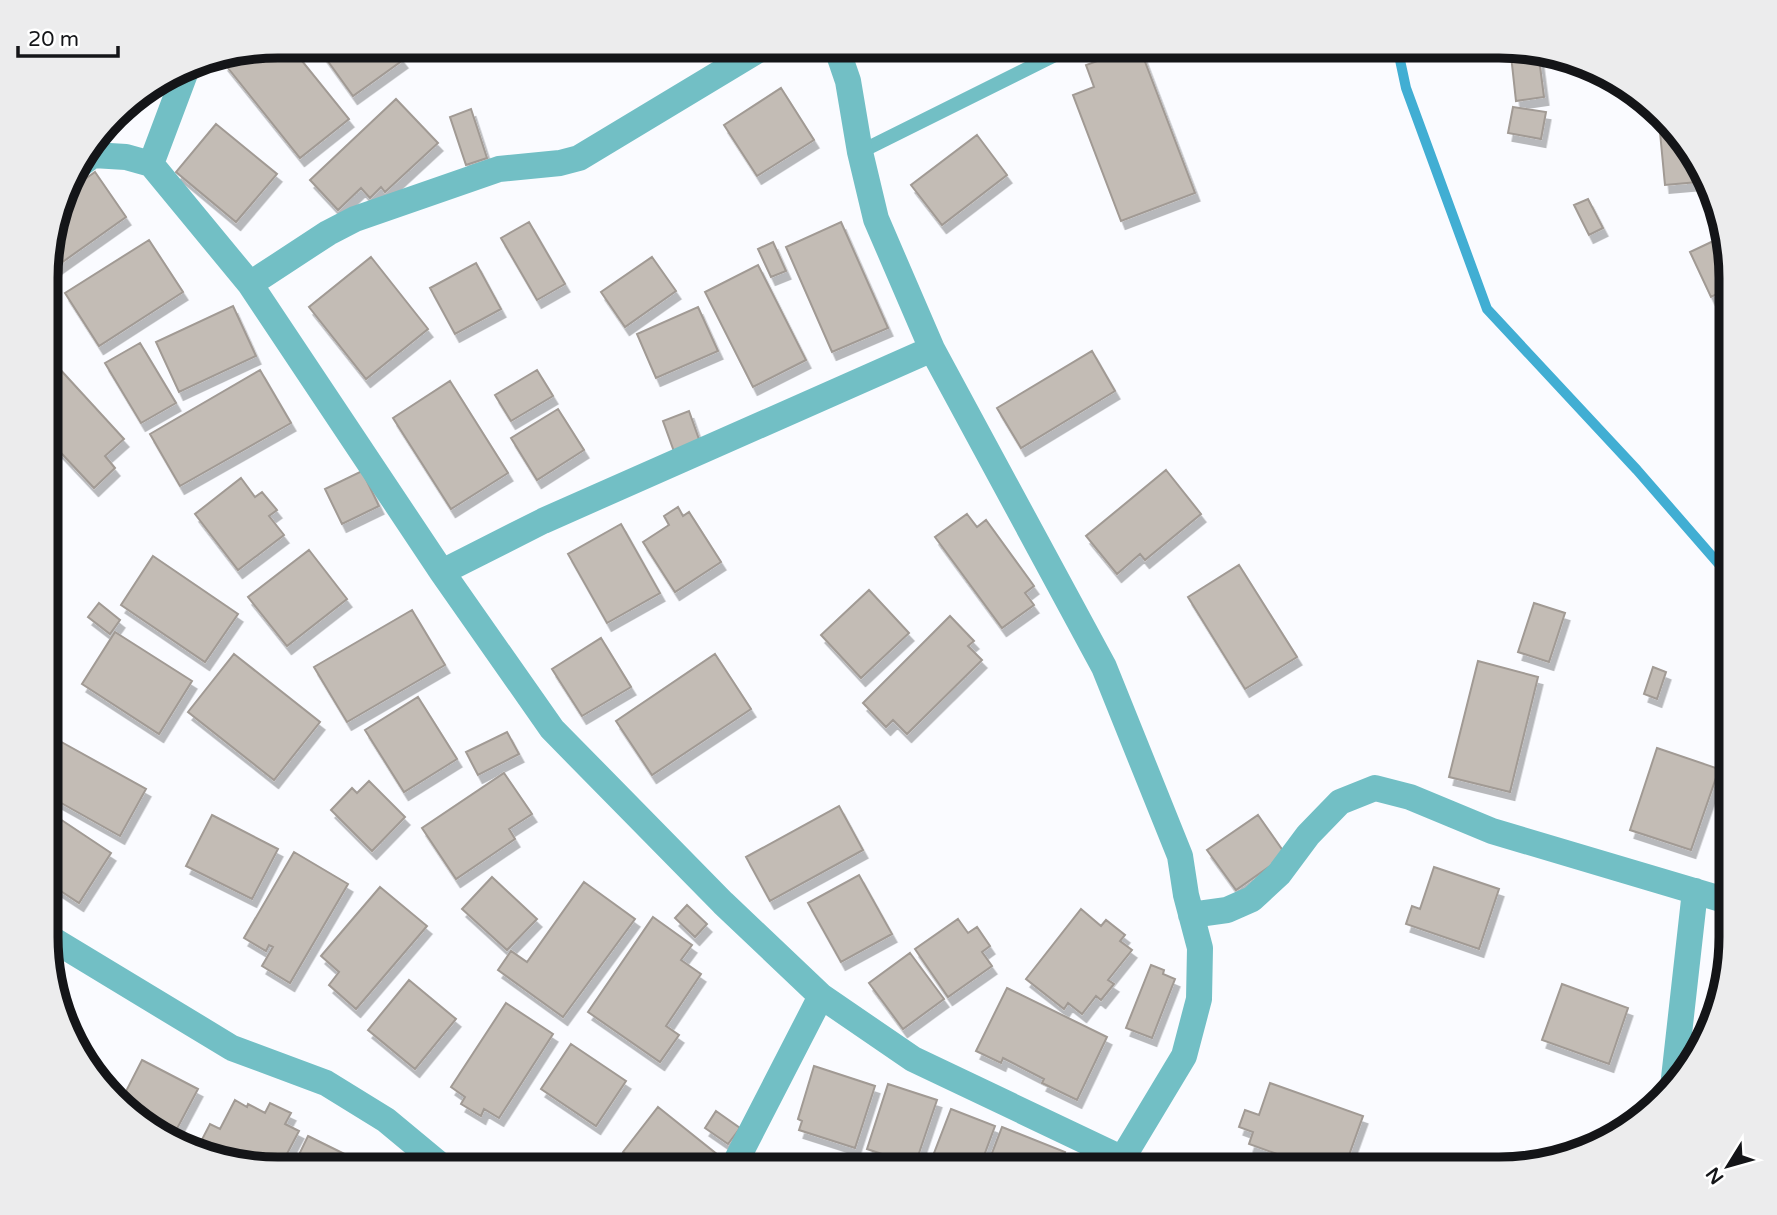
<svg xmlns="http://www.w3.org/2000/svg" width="1777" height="1215" font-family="'Varela Round',sans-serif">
  <defs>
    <filter id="shadow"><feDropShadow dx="4.5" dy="8" stdDeviation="0" flood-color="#0004"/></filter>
  </defs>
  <rect width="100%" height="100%" fill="#fafbff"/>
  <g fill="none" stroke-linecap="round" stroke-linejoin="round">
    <path stroke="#41aed3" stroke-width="10" d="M1397,46l9,42 81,221 150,161 94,108"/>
  </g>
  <path fill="#c3bcb5" stroke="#a19a94" stroke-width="2" filter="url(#shadow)" d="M278,46h12l59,73 -49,39 -76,-95 11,-9z
    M317,46h75l11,14 -50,36z
    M1139,46l56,147 -74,28 -48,-126 21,-8 -8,-22z
    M1510,46l28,5 6,46 -28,4z
    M781,88l33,52 -57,36 -33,-51z
    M396,99l42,44 -53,49 -4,-5 -11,11 -9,-10 -23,22 -28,-30z
    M1513,107l33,5 -5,27 -33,-6z
    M471,109l16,49 -21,7 -16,-48z
    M216,124l61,50 -41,48 -60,-50z
    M1671,130l36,45 2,6 -44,4 -5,-53z
    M977,135l30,40 -65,50 -31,-40z
    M95,172l31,45 -79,56v-25l17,-54z
    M1588,199l15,29 -14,7 -15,-30z
    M529,222l36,62 -28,16 -36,-62z
    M841,222l47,106 -56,24 -46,-105z
    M1724,236l7,27v24l-20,10 -21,-45z
    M149,240l34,52 -84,54 -34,-53z
    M773,242l13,29 -15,6 -13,-28z
    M371,257l57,72 -62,50 -57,-72z
    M652,257l24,34 -51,36 -24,-35z
    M476,263l25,46 -46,25 -25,-46z
    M758,265l48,95 -53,27 -48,-95z
    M233,306l23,50 -77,36 -23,-50z
    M698,307l20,44 -62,27 -19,-44z
    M140,343l36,60 -35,20 -36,-60z
    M1092,351l23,40 -94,57 -24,-40z
    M57,366l67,73 -19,17 10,12 -21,20 -47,-50v-64z
    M260,370l31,53 -111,63 -30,-52z
    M537,370l16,26 -42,25 -16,-26z
    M450,381l58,92 -57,36 -58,-91z
    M558,409l26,41 -47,30 -26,-42z
    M689,411l13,37 -26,9 -13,-36z
    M1166,470l35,44 -56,46 -5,-6 -23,20 -31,-38z
    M362,471l17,35 -37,18 -17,-35z
    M241,478l14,19 7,-5 15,18 -8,6 15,19 -46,35 -43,-56z
    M678,507l5,9 6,-4 32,50 -46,30 -32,-50 26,-17 -5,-9z
    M967,514l10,13 9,-7 48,66 -9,7 9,12 -32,23 -67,-91z
    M621,524l39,69 -53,30 -39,-69z
    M309,550l38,49 -60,47 -39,-49z
    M153,556l85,58 -33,48 -84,-57z
    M1239,565l58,92 -52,32 -57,-92z
    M869,590l40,43 -48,45 -40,-43z
    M99,603l21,17 -10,14 -22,-17z
    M1534,603l31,10 -16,49 -31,-10z
    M412,610l33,55 -98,57 -33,-55z
    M950,616l24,25 -6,5 14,14 -75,74 -14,-14 -7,7 -23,-24z
    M115,632l77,49 -33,53 -77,-50z
    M601,638l30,49 -49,29 -30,-47z
    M234,654l86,68 -46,58 -86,-68z
    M715,654l36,55 -99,66 -36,-54z
    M1478,661l60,16 -28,115 -61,-15z
    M1653,667l13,5 -9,27 -13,-5z
    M418,697l39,62 -53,33 -39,-62z
    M507,732l12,22 -41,21 -12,-23z
    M47,734l99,55 -26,47 -73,-41z
    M1657,748l62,21 -28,81 -61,-20z
    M504,773l28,41 -23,15 6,10 -59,40 -34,-51z
    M369,781l36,36 -33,34 -41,-41 21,-22 5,5z
    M839,806l24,44 -93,51 -24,-44z
    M212,815l66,34 -26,50 -66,-33z
    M1258,815l28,40 -50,35 -29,-40z
    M60,819l51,34 -32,50 -32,-21v-44z
    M294,852l54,32 -58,99 -28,-17 11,-19 -4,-2 -3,6 -22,-13z
    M1434,867l65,22 -20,60 -73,-25 6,-18 8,3z
    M859,875l33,59 -51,28 -33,-59z
    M492,877l45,42 -30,31 -45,-41z
    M584,882l51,37 -72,98 -65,-47 13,-19 16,11z
    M380,887l47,39 -71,83 -27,-24 10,-13 -18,-16z
    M687,905l20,19 -12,13 -20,-19z
    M1081,909l20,17 5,-6 19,15 -5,6 12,9 -24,30 6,4 -13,16 -5,-4 -14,18 -14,-11 -4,6 -38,-30z
    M653,917l39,28 -11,15 20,14 -35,52 13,9 -19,27 -72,-50z
    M958,919l10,14 9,-6 13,19 -8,6 10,14 -44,31 -33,-48z
    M910,953l34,46 -41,30 -34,-46z
    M1151,965l13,5 -1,4 12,5 -23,59 -26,-10z
    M409,980l47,39 -41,50 -47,-39z
    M1562,984l66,24 -19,56 -67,-24z
    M1007,988l100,49 -30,63 -35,-17 2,-4 -41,-21 -2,5 -25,-12z
    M506,1003l47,31 -54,84 -15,-9 -3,7 -20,-12 4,-7 -14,-10z
    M571,1044l55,37 -30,45 -55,-37z
    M142,1060l56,29 -27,51 -34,-18 -17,-19z
    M814,1066l61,20 -20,62 -56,-18 3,-9 -4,-2z
    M1270,1083l93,33 -19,53h-25l-70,-25 4,-12 -14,-5 6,-17 14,5z
    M888,1084l49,16 -22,65 -48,-16z
    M235,1100l12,7 1,-3 17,9 5,-10 21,10 -6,11 14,7 -20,38h-16l-60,-12 -8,-4 15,-29 10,5z
    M658,1107l60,48 -11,14h-62l-22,-17z
    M951,1109l44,17 -16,43h-28l-20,-8z
    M716,1111l24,17 -12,16 -23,-16z
    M1002,1127l63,25 -7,17h-72z
    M308,1136l67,33h-83z
    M791,1158l52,11h-54z"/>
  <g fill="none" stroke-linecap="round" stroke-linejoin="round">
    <path stroke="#72bfc5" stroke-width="14" d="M860,152l213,-106"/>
    <path stroke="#72bfc5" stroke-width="26" d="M836,46l12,35 12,71 16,67 56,130 172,318 76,189 6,39 14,53 -1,51 -15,57 -68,113
      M151,164l38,-101
      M74,169l19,-14 33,2 25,7 99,120 192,288 110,157 171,174 98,93 92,63 208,99
      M250,284l78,-51 27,-14 144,-50 61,-6 19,-5 186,-112
      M442,572l101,-51 389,-172
      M1191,915l36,-5 25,-11 27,-25 29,-39 32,-33 35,-14 35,9 82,34 239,71
      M47,936l185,112 94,35 60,37 59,49
      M1673,1087l22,-196
      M732,1169l89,-173"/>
  </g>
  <path d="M0 0H1777V1215H0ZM278 58H1499A220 220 0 0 1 1719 278V937A220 220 0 0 1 1499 1157H278A220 220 0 0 1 58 937V278A220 220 0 0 1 278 58Z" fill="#ececed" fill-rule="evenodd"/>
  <path fill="none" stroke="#141518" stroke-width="9" d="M278 58H1499A220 220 0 0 1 1719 278V937A220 220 0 0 1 1499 1157H278A220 220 0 0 1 58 937V278A220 220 0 0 1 278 58Z"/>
  <g transform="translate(1728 1166) rotate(233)" stroke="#ffffff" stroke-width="5" paint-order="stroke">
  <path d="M0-5L12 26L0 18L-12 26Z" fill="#141518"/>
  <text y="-10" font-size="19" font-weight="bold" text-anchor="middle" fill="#141518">N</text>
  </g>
  <path d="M18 46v10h100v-10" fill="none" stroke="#141518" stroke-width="3.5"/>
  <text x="28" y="46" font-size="21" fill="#141518" stroke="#ffffff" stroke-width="5" paint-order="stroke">20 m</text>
</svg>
